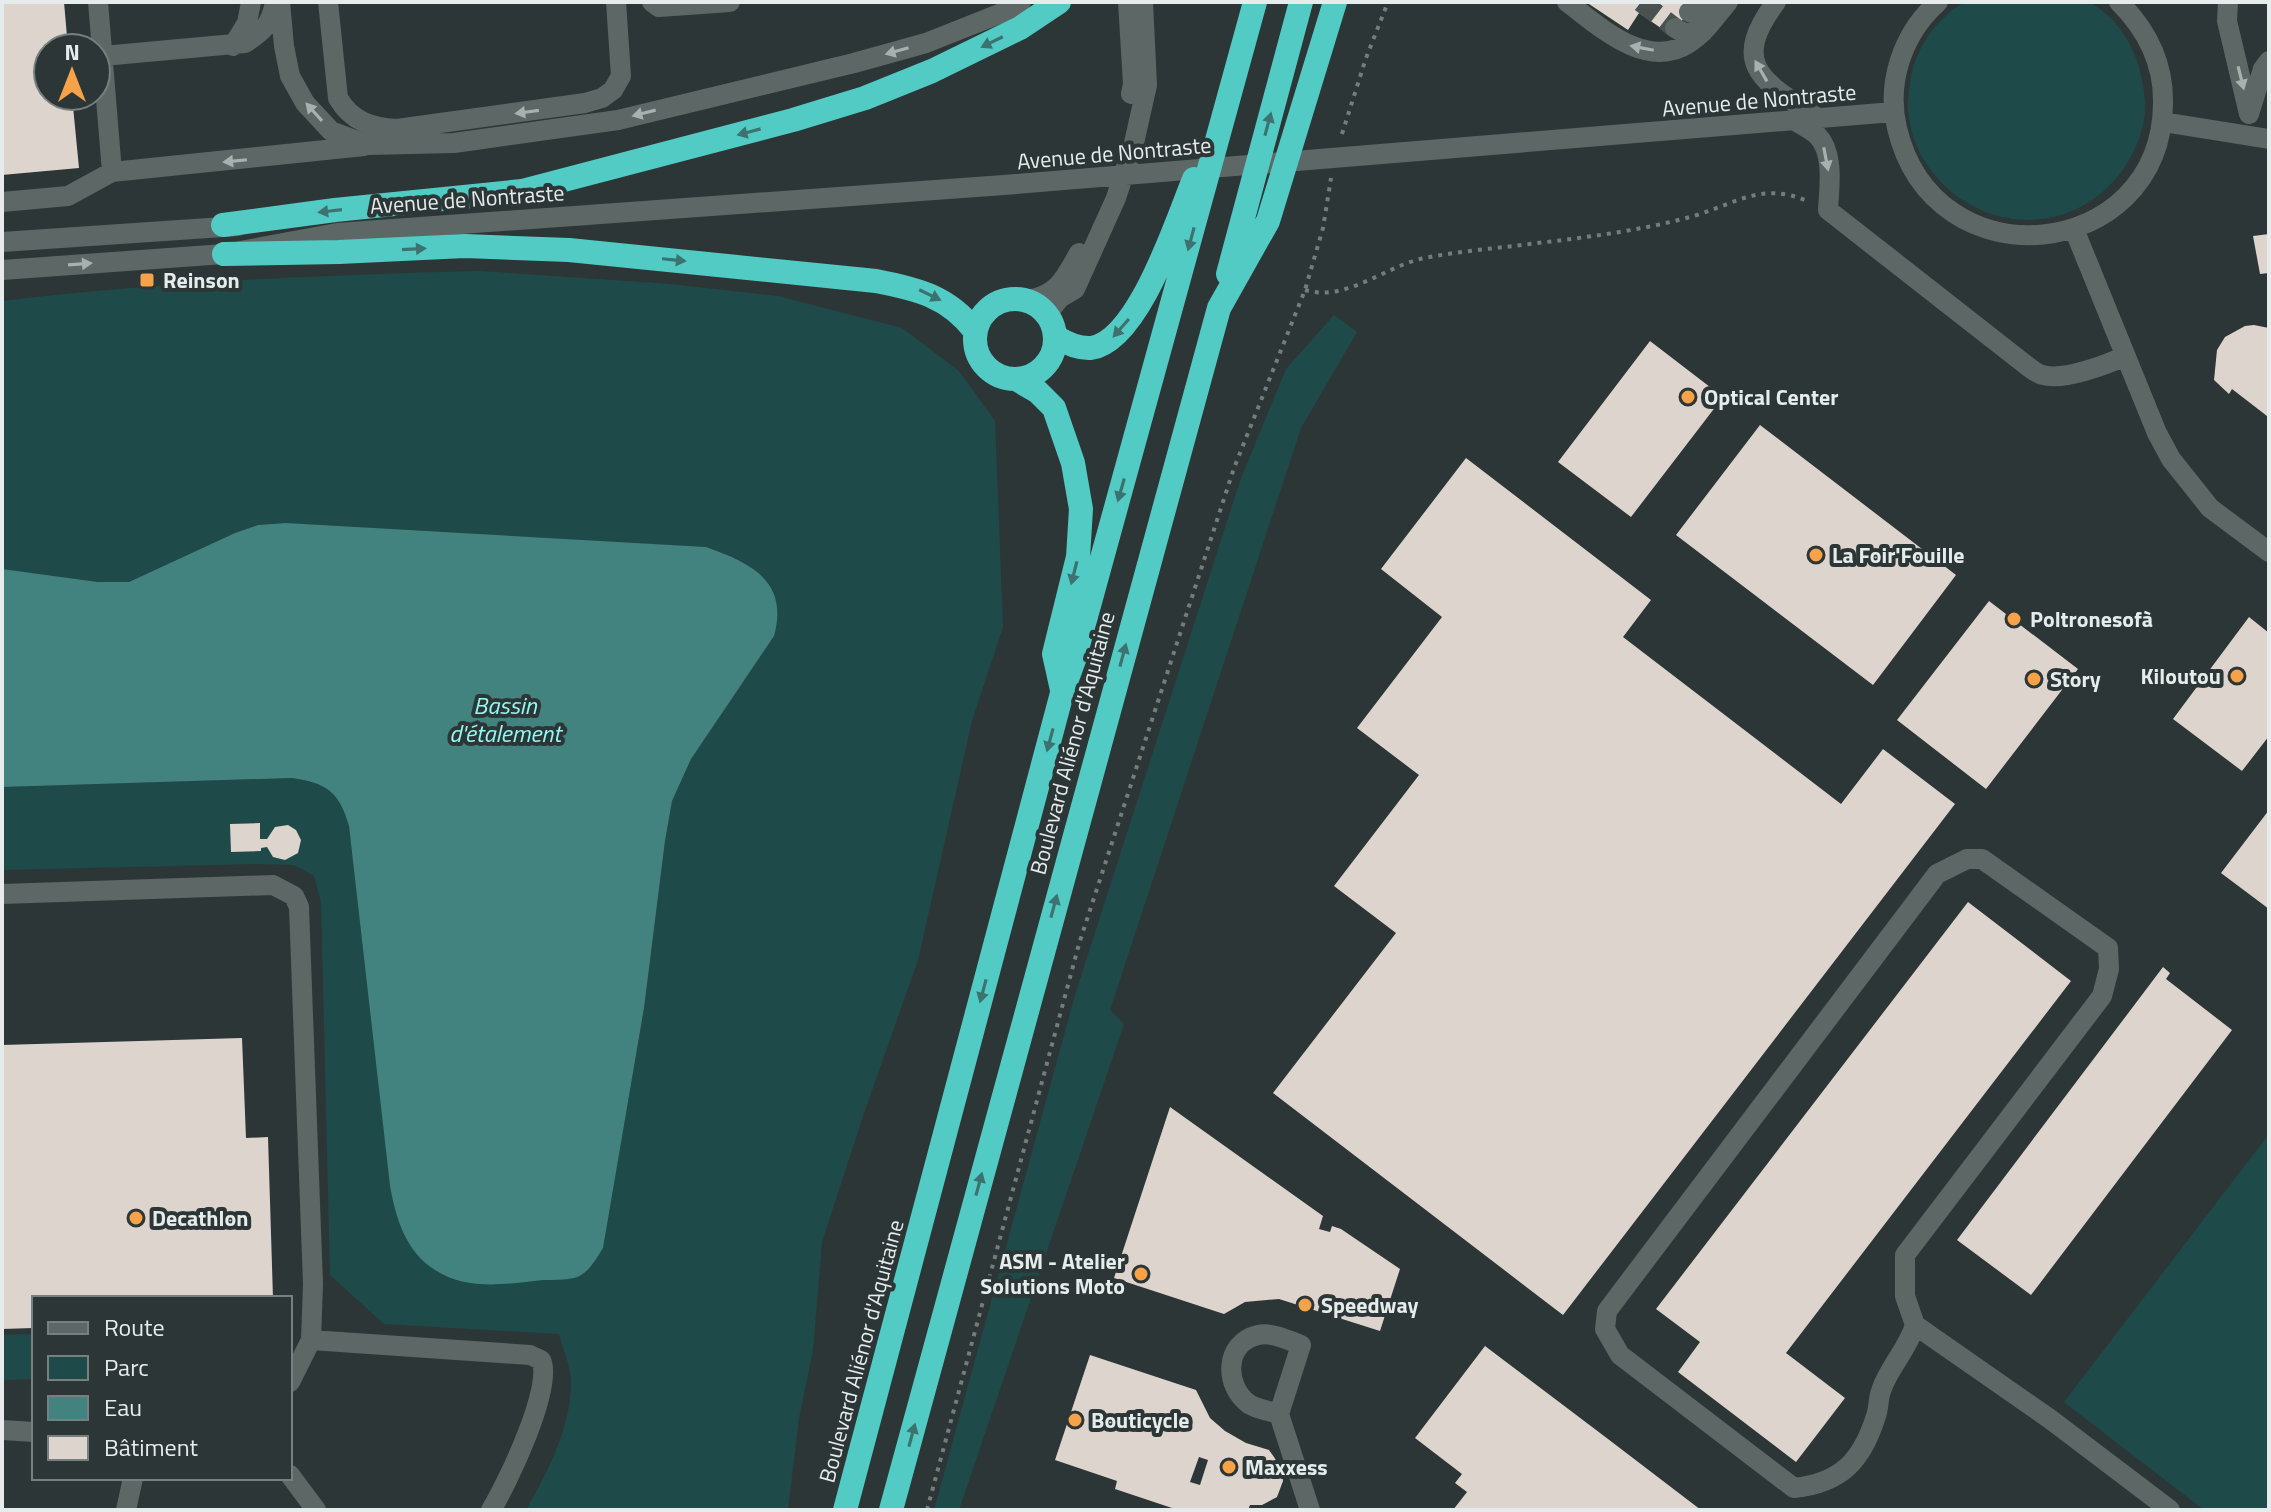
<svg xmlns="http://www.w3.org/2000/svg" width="2271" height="1512" font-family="'Titillium Web',sans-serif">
  <rect width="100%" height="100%" fill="#2d3636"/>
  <path fill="#1e4b49" d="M1965,2h124c37,20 54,61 56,101 1,24 -9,48 -23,68 -52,70 -152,63 -198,-11 -9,-14 -15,-34 -16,-51 -1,-8 1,-16 2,-24 3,-34 26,-67 55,-83z
    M480,271l191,13 107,12 124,32 57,43 36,50 8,206 -31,94 -54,239 -55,156 -41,126 -9,108 -14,68 -11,92h-262c22,-38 45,-83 45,-128 0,-15 -8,-33 -12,-48l-175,-10 -54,-49 -9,-373 -7,-26 -20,-11 -37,-1 -255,6v-83l290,-9c34,5 47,13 57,48l41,360 200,82 13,-21 41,-239 21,-167 7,-40 19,-42 15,-212 -420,-24 -28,2 -23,8 -106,49h-30l-97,-13v-268c158,-19 318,-26 478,-30z
    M1334,315l23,17 -56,96 -191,582 14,14 -165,486h-25l141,-515 165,-514 46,-112z
    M2269,1134v376h-65l-140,-108z
    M34,1334v45l-32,1v-45z"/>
  <path fill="#42837f" d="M286,523l420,24c45,16 83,34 68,89l-83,123 -19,42 -7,40 -21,167 -41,240c-8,12 -14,26 -29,30 -10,2 -21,2 -31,2 -36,4 -76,11 -108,-10 -30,-19 -39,-52 -45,-84l-41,-360c-10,-35 -23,-43 -57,-48l-290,9v-218l96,13h31l106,-49 23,-8z"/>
  <path fill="#dcd4cd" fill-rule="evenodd" d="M2,2h62l4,46h-20v48h24l7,72 -77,7z
    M1586,2h110l-25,33 -32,-22 -11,17z
    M2269,234v39l-9,1 -7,-38z
    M2254,325l15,3v85l-2,3 -35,-27 -3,5 -15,-14 3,-30 8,-13 20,-11z
    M1650,341l73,56 -92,120 -73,-55z
    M1760,425l196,150 -83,110 -197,-150z
    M1466,458l185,142 -28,37 218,167 42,-55 72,55 -392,511 -290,-222 123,-160 -62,-47 85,-111 -62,-47 85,-111 -61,-48z
    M1989,601l89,68 -92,120 -89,-69z
    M2249,617l20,16v103l-27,35 -69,-52z
    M2269,810v99l-48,-36z
    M260,823v16h7l8,-12 13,-2 8,5 5,10 -3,13 -13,7 -12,-3 -6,-10 -6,1v3l-30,1 -1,-28z
    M1968,902l103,79 -285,372 59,45 -49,64 -118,-90 22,-30 -44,-33z
    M2163,967l7,6 -4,6 66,51 -201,265 -74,-55z
    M242,1038l4,100 22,-1 5,161h-239v30l-32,1v-284z
    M1170,1107l153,109 -4,13 11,3 2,-6 9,3 59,40 -20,62 -101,-32 -34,3 -21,12 -110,-36z
    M1485,1346l123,93 93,71h-248l14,-18 -12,-9 7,-9 -47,-36z
    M1090,1355l106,35 14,28 15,13 21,12 23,7 5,7 8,14 1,10 -6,16 -15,8h-12l-2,5h-70l-63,-21 2,-8 -62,-21zM1199,1457l9,3 -8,25 -10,-3z"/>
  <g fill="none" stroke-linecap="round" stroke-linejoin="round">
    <path stroke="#495151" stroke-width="20" stroke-dasharray="20 10" stroke-linecap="butt" d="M1641,2l34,26"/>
    <path stroke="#747c7c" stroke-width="4" stroke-dasharray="4 6" stroke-linecap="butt" d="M1342,134l24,-76 22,-56
      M1305,290c39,12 79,-22 115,-31 28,-6 57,-9 85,-12 64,-8 130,-14 192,-32 41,-13 67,-33 110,-14
      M927,1510l152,-566 155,-476 71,-178 18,-62 8,-50"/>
    <path stroke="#5d6766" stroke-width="20" d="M98,2l14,170
      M280,2l4,44 6,30 15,27 26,28 37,14 86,-2 164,-23 236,-57 72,-20 78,-31 17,-10
      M328,2l10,96c13,23 34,30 59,31l188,-26 17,-5 11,-8 8,-14 -5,-74
      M652,2l7,5 71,-5
      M1128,2l5,82 -2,10
      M1567,2c32,24 79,69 122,41 16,-10 27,-27 39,-41
      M1776,2c-49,65 -10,81 43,117
      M1938,2c-35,31 -52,80 -41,126 37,158 264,134 266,-24 1,-40 -16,-74 -44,-102
      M2228,2l-1,19 22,93 14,-45 6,-8
      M1689,12l11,3 12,-13
      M1675,28l9,5 19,-1
      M233,46l14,-23 4,-21
      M103,56l142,-13c19,-12 26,-19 30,-41
      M1795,121c7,4 16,9 22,14 18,18 12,53 11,75l198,155c5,4 11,9 17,10 20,6 63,-10 82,-19
      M2163,122l106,17
      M2,202l66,-6 44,-24 252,-26
      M2074,229l83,204 14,26 39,49 59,44
      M2,242l236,-16
      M2,270l222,-16 113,-21 667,-48 889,-73
      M1028,300c30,-5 37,-22 51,-47
      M1047,314l13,-16 15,-9 41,-91 18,-55 13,-58 -4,-83
      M2,894l271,-9 21,11 5,11 14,377 -2,56 -21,42
      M1915,1325c-8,26 -27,43 -34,66 -3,8 -2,17 -5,25 -14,45 -35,67 -82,72l-174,-133 -15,-26 2,-18 330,-437 30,-15h15l126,89 1,21 -7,27 -197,259v41l10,29 135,94 120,91
      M311,1340l219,15 11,5c13,26 -34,124 -50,150
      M1279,1414c-9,-3 -23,-5 -30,-10 -25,-18 -25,-61 9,-69 14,-3 30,5 43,10l-22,69 31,96
      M2,1430l32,2
      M290,1475l26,35
      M126,1510l7,-32"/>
    <path stroke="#52cbc5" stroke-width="24" d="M223,225l112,-15 187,-19 271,-71 72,-22 67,-27 88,-43 39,-26
      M224,254l115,-2 126,-6 104,4 307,31c41,8 72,15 99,50
      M1228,274l73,-272
      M975 339a40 40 0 1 1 80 0a40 40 0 1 1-80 0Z
      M1056,337c10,6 22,12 35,11 48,-7 86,-128 103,-169
      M1016,379l22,13 16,16 19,55 8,46 -3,48 -24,97 8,36
      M845,1510l217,-817 12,-33 181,-658
      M891,1510l328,-1202 49,-87 67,-219"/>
  </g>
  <defs><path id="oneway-solid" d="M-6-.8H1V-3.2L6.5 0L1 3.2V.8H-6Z" transform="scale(2)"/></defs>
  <g fill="#3c726f">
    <use href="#oneway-solid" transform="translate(992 42) rotate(154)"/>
    <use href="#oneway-solid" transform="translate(1268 124) rotate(-75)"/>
    <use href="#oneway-solid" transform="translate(749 132) rotate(165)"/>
    <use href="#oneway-solid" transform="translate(330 211) rotate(173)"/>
    <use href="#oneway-solid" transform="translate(1191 239) rotate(105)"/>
    <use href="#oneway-solid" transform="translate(414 249) rotate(-3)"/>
    <use href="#oneway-solid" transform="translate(674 260) rotate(6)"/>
    <use href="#oneway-solid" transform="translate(930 295) rotate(26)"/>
    <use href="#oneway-solid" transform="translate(1121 328) rotate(131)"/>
    <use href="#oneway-solid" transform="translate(1121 490) rotate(106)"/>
    <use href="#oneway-solid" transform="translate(1074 573) rotate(104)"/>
    <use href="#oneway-solid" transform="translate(1123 655) rotate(-75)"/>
    <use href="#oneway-solid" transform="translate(1050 740) rotate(105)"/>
    <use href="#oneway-solid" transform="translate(1054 906) rotate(-75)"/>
    <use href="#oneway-solid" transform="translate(983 991) rotate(105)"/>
    <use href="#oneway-solid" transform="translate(979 1184) rotate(-75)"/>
    <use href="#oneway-solid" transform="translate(912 1435) rotate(-75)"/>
  </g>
  <g fill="#a8b0b0">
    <use href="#oneway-solid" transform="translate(1642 48) rotate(-169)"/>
    <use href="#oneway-solid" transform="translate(897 51) rotate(164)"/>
    <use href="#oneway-solid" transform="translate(1761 71) rotate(-120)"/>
    <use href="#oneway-solid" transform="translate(2241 78) rotate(76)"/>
    <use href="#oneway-solid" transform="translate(314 112) rotate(-132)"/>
    <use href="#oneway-solid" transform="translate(527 112) rotate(172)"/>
    <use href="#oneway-solid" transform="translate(644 113) rotate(166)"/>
    <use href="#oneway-solid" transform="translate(1826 159) rotate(79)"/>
    <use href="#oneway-solid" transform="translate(235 161) rotate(174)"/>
    <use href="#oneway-solid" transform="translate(80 264) rotate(-4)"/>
  </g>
  <g fill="#f6a248" stroke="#2d3636" stroke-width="3">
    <rect x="139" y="272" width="16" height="16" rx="4"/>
    <circle cx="1688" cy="397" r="8"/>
    <circle cx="1816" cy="555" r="8"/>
    <circle cx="2014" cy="619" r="8"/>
    <circle cx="2237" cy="676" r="8"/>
    <circle cx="2034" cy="679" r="8"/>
    <circle cx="136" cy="1218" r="8"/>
    <circle cx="1141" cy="1274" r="8"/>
    <circle cx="1305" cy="1305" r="8"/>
    <circle cx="1075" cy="1420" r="8"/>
    <circle cx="1229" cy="1467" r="8"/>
  </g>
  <g text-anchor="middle" stroke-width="8" stroke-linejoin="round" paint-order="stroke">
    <g font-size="22" fill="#e6ecec" stroke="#2d3636">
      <text transform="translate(1759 100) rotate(-5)" y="8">Avenue de Nontraste</text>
      <text transform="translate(1114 153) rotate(-5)" y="8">Avenue de Nontraste</text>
      <text transform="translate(467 199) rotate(-4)" y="8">Avenue de Nontraste</text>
      <text transform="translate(1072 743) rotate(-75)" y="8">Boulevard Aliénor d'Aquitaine</text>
      <text transform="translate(861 1351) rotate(-75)" y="8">Boulevard Aliénor d'Aquitaine</text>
    </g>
    <g font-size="22" font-weight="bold" fill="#e6ecec" stroke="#2d3636" text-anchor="start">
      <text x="163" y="288">Reinson</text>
      <text x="1704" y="405">Optical Center</text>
      <text x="1832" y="563">La Foir'Fouille</text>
      <text x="2030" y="627">Poltronesofà</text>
      <text x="2221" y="684" text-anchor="end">Kiloutou</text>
      <text x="2050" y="687">Story</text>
      <text x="152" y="1226">Decathlon</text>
      <text x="1125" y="1269" text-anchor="end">ASM - Atelier<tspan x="1125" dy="25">Solutions Moto</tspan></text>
      <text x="1321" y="1313">Speedway</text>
      <text x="1091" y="1428">Bouticycle</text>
      <text x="1245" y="1475">Maxxess</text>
    </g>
    <g font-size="24" font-style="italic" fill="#92f9f3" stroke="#2d3636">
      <text x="505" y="714">Bassin<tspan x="505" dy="28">d'étalement</tspan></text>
    </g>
  </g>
  <rect width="2271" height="1512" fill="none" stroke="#e6ecec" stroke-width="8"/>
  <rect x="32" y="1296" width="260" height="184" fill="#2d3636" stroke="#777f7f" stroke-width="2"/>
  <rect x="48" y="1322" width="40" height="12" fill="#5d6766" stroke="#777f7f" stroke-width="2"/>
  <text x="104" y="1336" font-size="24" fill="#e6ecec">Route</text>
  <rect x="48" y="1356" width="40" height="24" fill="#1e4b49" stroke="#777f7f" stroke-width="2"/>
  <text x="104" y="1376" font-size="24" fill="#e6ecec">Parc</text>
  <rect x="48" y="1396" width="40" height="24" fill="#42837f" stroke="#777f7f" stroke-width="2"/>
  <text x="104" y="1416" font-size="24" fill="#e6ecec">Eau</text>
  <rect x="48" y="1436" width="40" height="24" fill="#dcd4cd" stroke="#777f7f" stroke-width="2"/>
  <text x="104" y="1456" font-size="24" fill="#e6ecec">Bâtiment</text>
  <g transform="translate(72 72)"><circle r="38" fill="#2d3636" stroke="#777f7f" stroke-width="2"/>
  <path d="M0-6L14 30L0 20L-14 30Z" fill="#f6a248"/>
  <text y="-12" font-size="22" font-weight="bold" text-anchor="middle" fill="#e6ecec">N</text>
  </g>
</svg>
